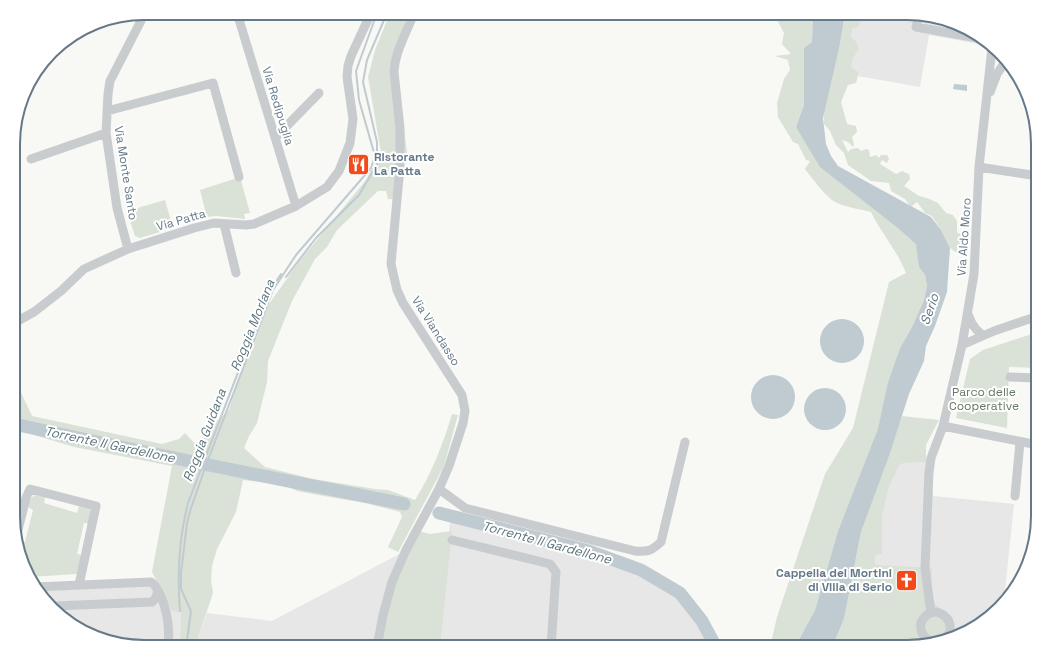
<svg xmlns="http://www.w3.org/2000/svg" width="1051" height="660" font-family="'Space Grotesk',sans-serif">
  <rect width="100%" height="100%" fill="#f8f8f5"/>
  <path fill="#e6e7e6" d="M856,13h51l42,7 31,15 5,6v4l-56,-10 -9,52 -62,-11 1,-4 -8,-5 2,-9 -2,-21 2,-9 7,-10 -6,-2z
    M916,462h10l7,34 81,8 -10,96 -31,29 -19,6h-1v-18l-17,-12 -5,-11 -56,-29v-10l7,-1v-37l7,-30 11,-23z
    M450,520l130,28 43,14 49,24 24,19 28,42h-285z
    M409,549l-24,98h-190l12,-34 65,8z
    M160,585l21,27 -1,35h-36l-34,-5 -39,-17 -32,-34z"/>
  <path fill="#dae1d6" d="M390,13h18l-4,13 -7,51 10,75 -12,47h-7l-2,-8h-8l-41,39 -10,17 -12,12 -23,42 -24,60 -1,21 -10,41 -8,13 -5,12 21,19 48,12 62,10 13,1 27,10c17,-27 28,-56 37,-86l6,1 -14,51 -46,86 -10,-5 14,-30 -2,-5 -35,-9 -47,-8 -21,-4 -13,-6 -41,-5 -7,32 -19,37 -5,17 -1,14 2,13 -18,54h-15l1,-35 -9,-1 -20,-39 20,-106 -98,-19 -60,-18v-43l3,-2 15,32 130,28 17,-5 6,-6 12,13 17,-22 15,-14 28,-89 41,-58 68,-83 5,-10 11,-12 -14,-81 7,-27z
    M776,13h37l-1,29 -8,6v57l-8,22 121,117 2,23 6,8 2,11 -3,14 -12,27 -12,21 -12,34 -9,47 -41,102 -23,79 -20,37h-25l7,-30 48,-143 28,-46 36,-146 17,-9c-9,-23 -25,-40 -35,-61 -11,-3 -29,-5 -39,-12 -10,-8 -19,-21 -27,-31l5,-8 -4,-1 -8,-16 -5,-2 -15,-25 -1,-14 7,-24 6,-9 -2,-10 -13,-4 16,-2 -9,-10 2,-11 -8,-15z
    M845,13h11l-2,3 7,2 -3,9 -5,1 -2,9 5,5 3,7 -6,9 -2,9 8,5 -3,11 -8,2 -7,17 6,22 9,2 1,6 -5,5 2,7 -1,3 -5,-5 -6,-2 6,12 3,-3 7,-1 3,3 5,-2 3,1 1,7 6,-2 3,3 2,-3h6l2,4 -2,4 -5,-3 -2,4 16,10 6,-3 7,3 1,5 -6,7 15,10 8,2 11,5 8,10 7,2 4,6v12l11,2 1,6 -7,8 -3,-1 -2,5 -7,-5 -9,-18 -9,-14 -7,-3 -8,-11 -6,5 -6,-8 -14,-8 -2,-8 -18,-2 -23,-16 -4,-12 -8,-8 -6,-14 -6,-7v-15l16,-65z
    M240,177l10,36 -6,1 1,5 -29,-3 -9,1 -7,-27z
    M165,200l8,28 -33,10 -5,-2 -8,-25z
    M1038,332v36l-29,-1 -2,61 -51,-10 14,-59 13,-9z
    M902,416l37,4 -13,25v17h-10l-16,2 -11,23 -7,30v37l-7,1v10l57,3 -1,26 5,11 17,12v18l-38,12h-83l12,-28 17,-87z
    M35,495l10,2 -1,6 33,10 2,-7 14,3 -3,15 -6,-1 -7,31 5,1 -5,19 -48,3 -11,-31 2,-5 5,1 8,-32 -5,-3c1,-5 2,-9 7,-12z
    M419,531l11,3 22,-3 -12,116h-60l12,-57z"/>
  <path fill="#bfcbd0" d="M813,13h32l-5,31 -17,74 3,26 5,12 7,10 93,51 10,13 9,18 -3,44 -12,34 -9,20 -2,15 -15,33 -19,59 -29,79 -17,87 -12,28h-37l20,-37 23,-79 40,-102 10,-47 12,-34 12,-21 12,-27 3,-14 -2,-11 -6,-8 -3,-23 -18,-16 -78,-61 -24,-40 8,-22v-57l8,-6z
    M954,84l13,1v6l-14,-2z
    M820 341a22 22 0 1 1 44 0a22 22 0 1 1-44 0Z
    M751 397a22 22 0 1 1 44 0a22 22 0 1 1-44 0Z
    M804 409a21 21 0 1 1 42 0a21 21 0 1 1-42 0Z"/>
  <g fill="none" stroke-linecap="round" stroke-linejoin="round">
    <path stroke="#bfcbd0" stroke-width="2" d="M286,277l30,-39 43,-43 18,-31v-22l-14,-60 4,-22 20,-47
      M180,611c-3,-36 -1,-73 8,-108l80,-209 13,-20
      M186,647l5,-36 -10,-22v-16l6,-50 4,-15 15,-43 67,-175 23,-35 75,-87 4,-12 -16,-56 -3,-29 21,-58"/>
    <path stroke="#bfcbd0" stroke-width="13" d="M14,424c130,29 260,54 390,80
      M439,513l150,38 52,19 39,23 22,28 14,26"/>
    <defs>
      <path id="highway" d="M57,46l3,-2"/>
    </defs>
    <use href="#highway" stroke="#babec1" stroke-width="15"/>
    <path stroke="#c8cccf" stroke-width="9" d="M237,13l59,193
      M919,15l-3,12 67,12
      M990,92l7,-18 8,-12
      M107,111l106,-28 26,94
      M275,138l44,-45
      M31,159l75,-26
      M979,167l59,9
      M224,224l12,49
      M128,249l-11,-41 -11,-75 2,-39 2,-13 35,-68
      M968,314c3,8 5,13 12,19
      M14,323l20,-11 27,-21 23,-22 44,-20 66,-21 20,-5 32,2 8,-1 42,-18 31,-19 12,-16 11,-28 3,-24 -6,-42 1,-11 3,-10 20,-43
      M962,345l32,-14 44,-15
      M1010,377l28,1
      M943,426l95,19
      M439,489l26,19 170,43c13,1 16,0 26,-9l24,-100
      M1015,496l5,-54
      M16,538l10,-40 4,-9 66,17 -17,79
      M452,540l98,24 6,8 -5,75
      M35,587l116,-5c5,3 6,7 9,12 8,18 10,34 8,53
      M54,606l98,-4 3,-3 3,-7
      M931,613l-6,-45 4,-96 2,-14 12,-32 19,-81 12,-71 5,-107 13,-119
      M933,641c-6,-1 -11,-5 -12,-12 -1,-4 0,-8 3,-11 12,-17 37,6 21,20
      M377,647l6,-32 9,-33 14,-32 33,-61 10,-23 14,-43 2,-12 -3,-16 -59,-92 -6,-13 -6,-26 9,-97v-39l-6,-56c1,-21 13,-40 20,-59"/>
    <use href="#highway" stroke="#fff" stroke-width="13"/>
  </g>
  <defs>
    <symbol id="restaurant-square" viewBox="-11 -11 22 22"><rect x="-9" y="-9" width="18" height="18" rx="4" fill="#f14b1c" stroke="#fff"/><path d="M-5-6h1v4h1v-4h1v4h1v-4h1v5L-1.5 .5V6h-2V.5L-5-1ZM5-6V6H3V1.5H1.5Q1.5-4 5-6Z" fill="#fff"/></symbol>
    <symbol id="church-square" viewBox="-11 -11 22 22"><rect x="-9" y="-9" width="18" height="18" rx="4" fill="#f14b1c" stroke="#fff"/><path d="M-1.2-6h2.4v3.5h3.3v2.4h-3.3V6h-2.4V-.1h-3.3v-2.4h3.3Z" fill="#fff"/></symbol>
  </defs>
  <g fill-rule="evenodd">
    <use href="#restaurant-square" x="346" y="152" width="25" height="25"/>
    <use href="#church-square" x="894" y="568" width="25" height="25"/>
  </g>
  <g text-anchor="middle" stroke-width="4" stroke-linejoin="round" paint-order="stroke">
    <g font-size="12" fill="#657989" stroke="#fff">
      <text transform="translate(278 106) rotate(73)" y="4">Via Redipuglia</text>
      <text transform="translate(126 173) rotate(81)" y="4">Via Monte Santo</text>
      <text transform="translate(181 220) rotate(-16)" y="4">Via Patta</text>
      <text transform="translate(964 237) rotate(-86)" y="4">Via Aldo Moro</text>
      <text transform="translate(436 331) rotate(58)" y="4">Via Viandasso</text>
    </g>
    <g font-size="12" font-weight="bold" fill="#657989" stroke="#fff" text-anchor="start">
      <text x="374" y="161">Ristorante<tspan x="374" dy="14">La Patta</tspan></text>
      <text x="892" y="577" text-anchor="end">Cappella dei Mortini<tspan x="892" dy="14">di Villa di Serio</tspan></text>
    </g>
    <g font-size="12" fill="#667a60" stroke="#fff">
      <text x="984" y="396">Parco delle<tspan x="984" dy="14">Cooperative</tspan></text>
    </g>
    <g font-size="13" font-style="italic" fill="#5c757d" stroke="#fff">
      <text transform="translate(929 309) rotate(-71)" y="5">Serio</text>
      <text transform="translate(252 325) rotate(-68)" y="5">Roggia Morlana</text>
      <text transform="translate(204 435) rotate(-69)" y="5">Roggia Guidana</text>
      <text transform="translate(110 444) rotate(12)" y="5">Torrente Il Gardellone</text>
      <text transform="translate(547 542) rotate(15)" y="5">Torrente Il Gardellone</text>
    </g>
  </g>
  <path d="M0 0H1051V660H0ZM144 20H907A124 124 0 0 1 1031 144V516A124 124 0 0 1 907 640H144A124 124 0 0 1 20 516V144A124 124 0 0 1 144 20Z" fill="#fff" fill-rule="evenodd"/>
  <path fill="none" stroke="#657989" stroke-width="2" d="M144 20H907A124 124 0 0 1 1031 144V516A124 124 0 0 1 907 640H144A124 124 0 0 1 20 516V144A124 124 0 0 1 144 20Z"/>
</svg>
